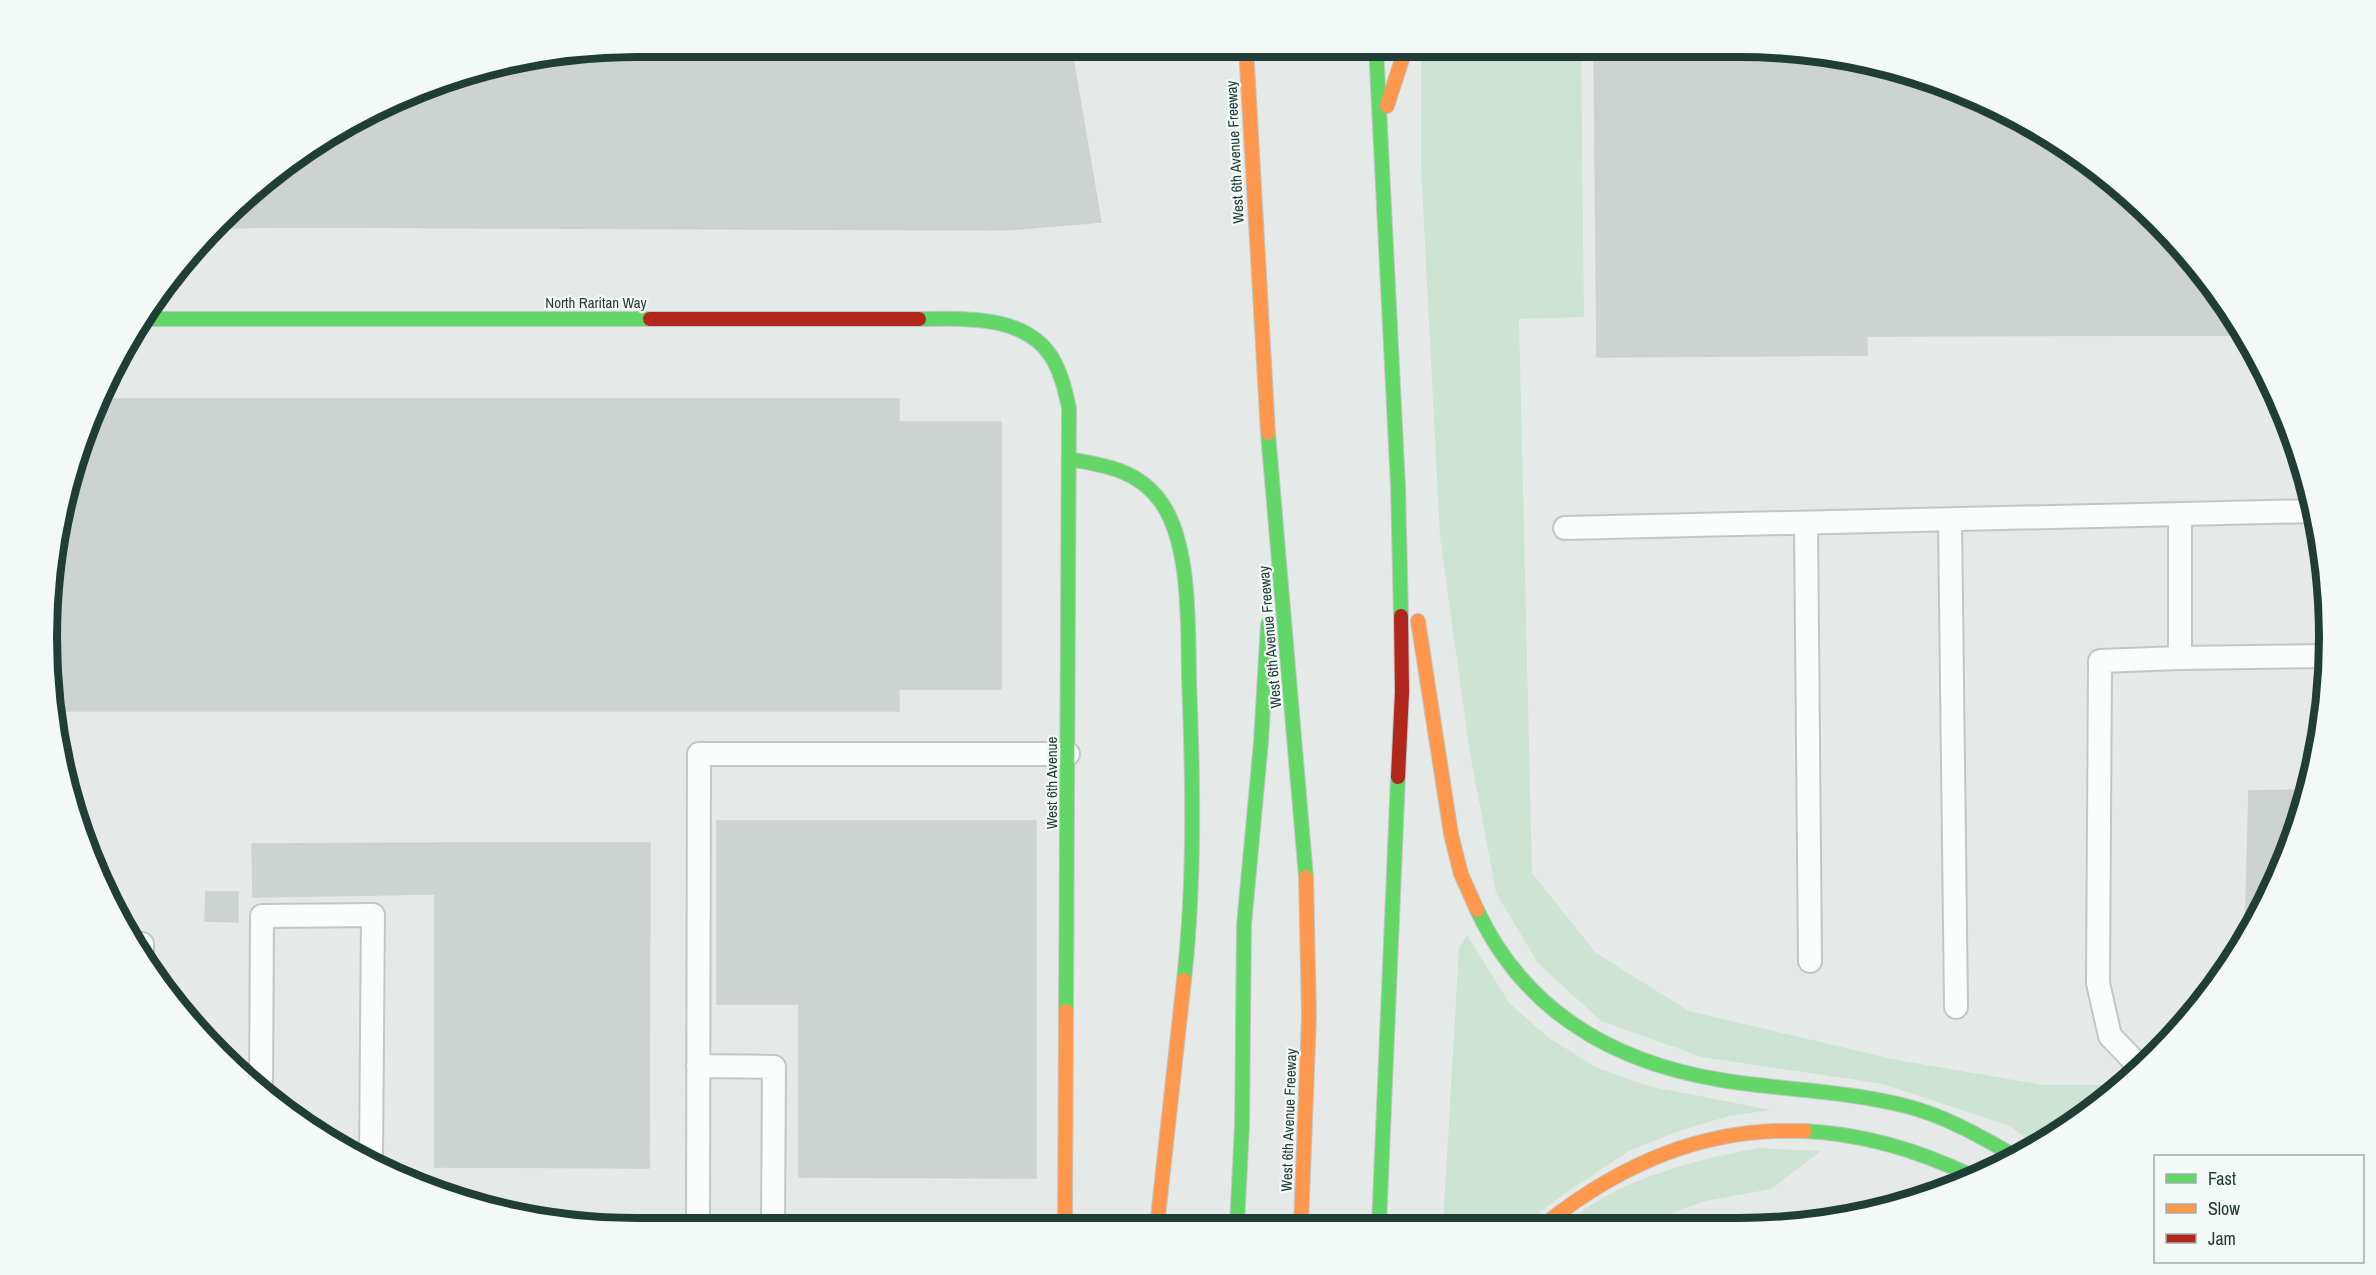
<svg xmlns="http://www.w3.org/2000/svg" width="2376" height="1275" font-family="'Archivo Narrow',sans-serif">
  <rect width="100%" height="100%" fill="#e5eae8"/>
  <path fill="#cde3d4" d="M1421,47l160,1 3,269 -65,2 13,554 64,80 93,58 203,48 151,26h73l-49,44 -32,16 -25,-19 -127,-42 -181,-27 -101,-36 -63,-58 -42,-70 -27,-146 -29,-210 -19,-371z
    M1467,935l43,69 38,33 47,30 53,19 123,24 -42,6 -50,15 -50,20 -64,42 -40,31 -82,1 16,-277z
    M1758,1148l63,3 -50,38 -66,12 -62,23h-77c49,-44 128,-64 192,-76z"/>
  <path fill="#ccd3d0" stroke="#cdd3d0" stroke-width="1.5" d="M638,46l368,1v44l-564,-1v-10l5,-2 76,-20z
    M1006,47h65l30,175 -95,8z
    M1594,48h183l115,19 25,10 2,229 -52,1v48l-270,2z
    M1917,77l117,49 94,67 79,84 36,58 -376,1v-29l52,-1z
    M421,90l585,1v139l-706,-3v-73l42,-28z
    M300,154v73l-86,1 63,-59z
    M98,399h801v312h-845l-6,-35v-77l19,-114 25,-74z
    M899,422h102v267h-102z
    M2307,790l-9,37 -48,106 -5,8 4,-150z
    M717,821h205v183h-205z
    M922,821h114v357l-237,-1v-173h123z
    M435,843h215l-1,325 -214,-1z
    M435,843l1,51 -183,3 -1,-53z
    M206,892h32v30l-33,-1z"/>
  <g fill="none" stroke-linecap="round" stroke-linejoin="round">
    <defs>
      <path id="lane" d="M2180,514v144l146,-2
        M1950,520l6,487
        M1806,523l4,438
        M1565,528l749,-17
        M142,944v14
        M698,1066l76,1 -1,160
        M2139,1066l-29,-30 -12,-53 2,-322 80,-3
        M261,1091l1,-175 111,-1 -2,242h-9
        M698,1227l1,-473h369"/>
      <path id="fast" d="M1376,47l22,439 3,130
        M141,319h509
        M919,319c44,0 104,-5 132,37 10,16 14,34 18,52l-3,603
        M1268,433l38,444
        M1069,459c36,6 69,11 92,43 30,42 27,127 28,177 4,101 6,201 -5,301
        M1477,910c49,104 139,154 250,171 60,9 120,10 179,25 39,10 72,29 107,49
        M1805,1131c60,3 113,19 167,45
        M1237,1225l5,-99 2,-201 17,-183 7,-118
        M1379,1225l19,-448"/>
      <path id="slow" d="M1246,47l22,386
        M1387,106l19,-59
        M1418,621l33,213 10,40 16,36
        M1545,1224c77,-61 160,-97 260,-93
        M1301,1225l8,-209 -3,-139
        M1065,1226l1,-215
        M1157,1226l27,-246"/>
      <path id="jam" d="M650,319h269
        M1398,777l4,-85 -1,-76"/>
    </defs>
    <use href="#lane" stroke="#c2c7c5" stroke-width="26"/>
    <use href="#fast" stroke="#c0c8c5" stroke-width="16"/>
    <use href="#slow" stroke="#c0c8c5" stroke-width="16"/>
    <use href="#jam" stroke="#c0c8c5" stroke-width="16"/>
    <use href="#lane" stroke="#fbfcfc" stroke-width="22"/>
    <use href="#fast" stroke="#63d668" stroke-width="14"/>
    <use href="#slow" stroke="#ff974d" stroke-width="14"/>
    <use href="#jam" stroke="#b3261e" stroke-width="14"/>
  </g>
  <g text-anchor="middle" stroke-width="4.5" stroke-linejoin="round" paint-order="stroke">
    <g font-size="15" fill="#213e36" stroke="#f3f9f6">
      <text transform="translate(1235 152) rotate(-93)" y="5">West 6th Avenue Freeway</text>
      <text x="596" y="308">North Raritan Way</text>
      <text transform="translate(1270 637) rotate(-95)" y="5">West 6th Avenue Freeway</text>
      <text transform="translate(1052 783) rotate(-90)" y="5">West 6th Avenue</text>
      <text transform="translate(1289 1120) rotate(-88)" y="5">West 6th Avenue Freeway</text>
    </g>
  </g>
  <path d="M0 0H2376V1275H0ZM637 57H1739A580 580 0 0 1 2319 637V638A580 580 0 0 1 1739 1218H637A580 580 0 0 1 57 638V637A580 580 0 0 1 637 57Z" fill="#f3f9f6" fill-rule="evenodd"/>
  <path fill="none" stroke="#213e36" stroke-width="8" d="M637 57H1739A580 580 0 0 1 2319 637V638A580 580 0 0 1 1739 1218H637A580 580 0 0 1 57 638V637A580 580 0 0 1 637 57Z"/>
  <rect x="2154" y="1155" width="210" height="108" fill="#f3f9f6" stroke="#9faea9" stroke-width="1.5"/>
  <rect x="2166" y="1174" width="30" height="9" fill="#63d668" stroke="#9faea9" stroke-width="1.5"/>
  <text x="2208" y="1185" font-size="18" fill="#213e36">Fast</text>
  <rect x="2166" y="1204" width="30" height="9" fill="#ff974d" stroke="#9faea9" stroke-width="1.5"/>
  <text x="2208" y="1215" font-size="18" fill="#213e36">Slow</text>
  <rect x="2166" y="1234" width="30" height="9" fill="#b3261e" stroke="#9faea9" stroke-width="1.5"/>
  <text x="2208" y="1245" font-size="18" fill="#213e36">Jam</text>
</svg>
